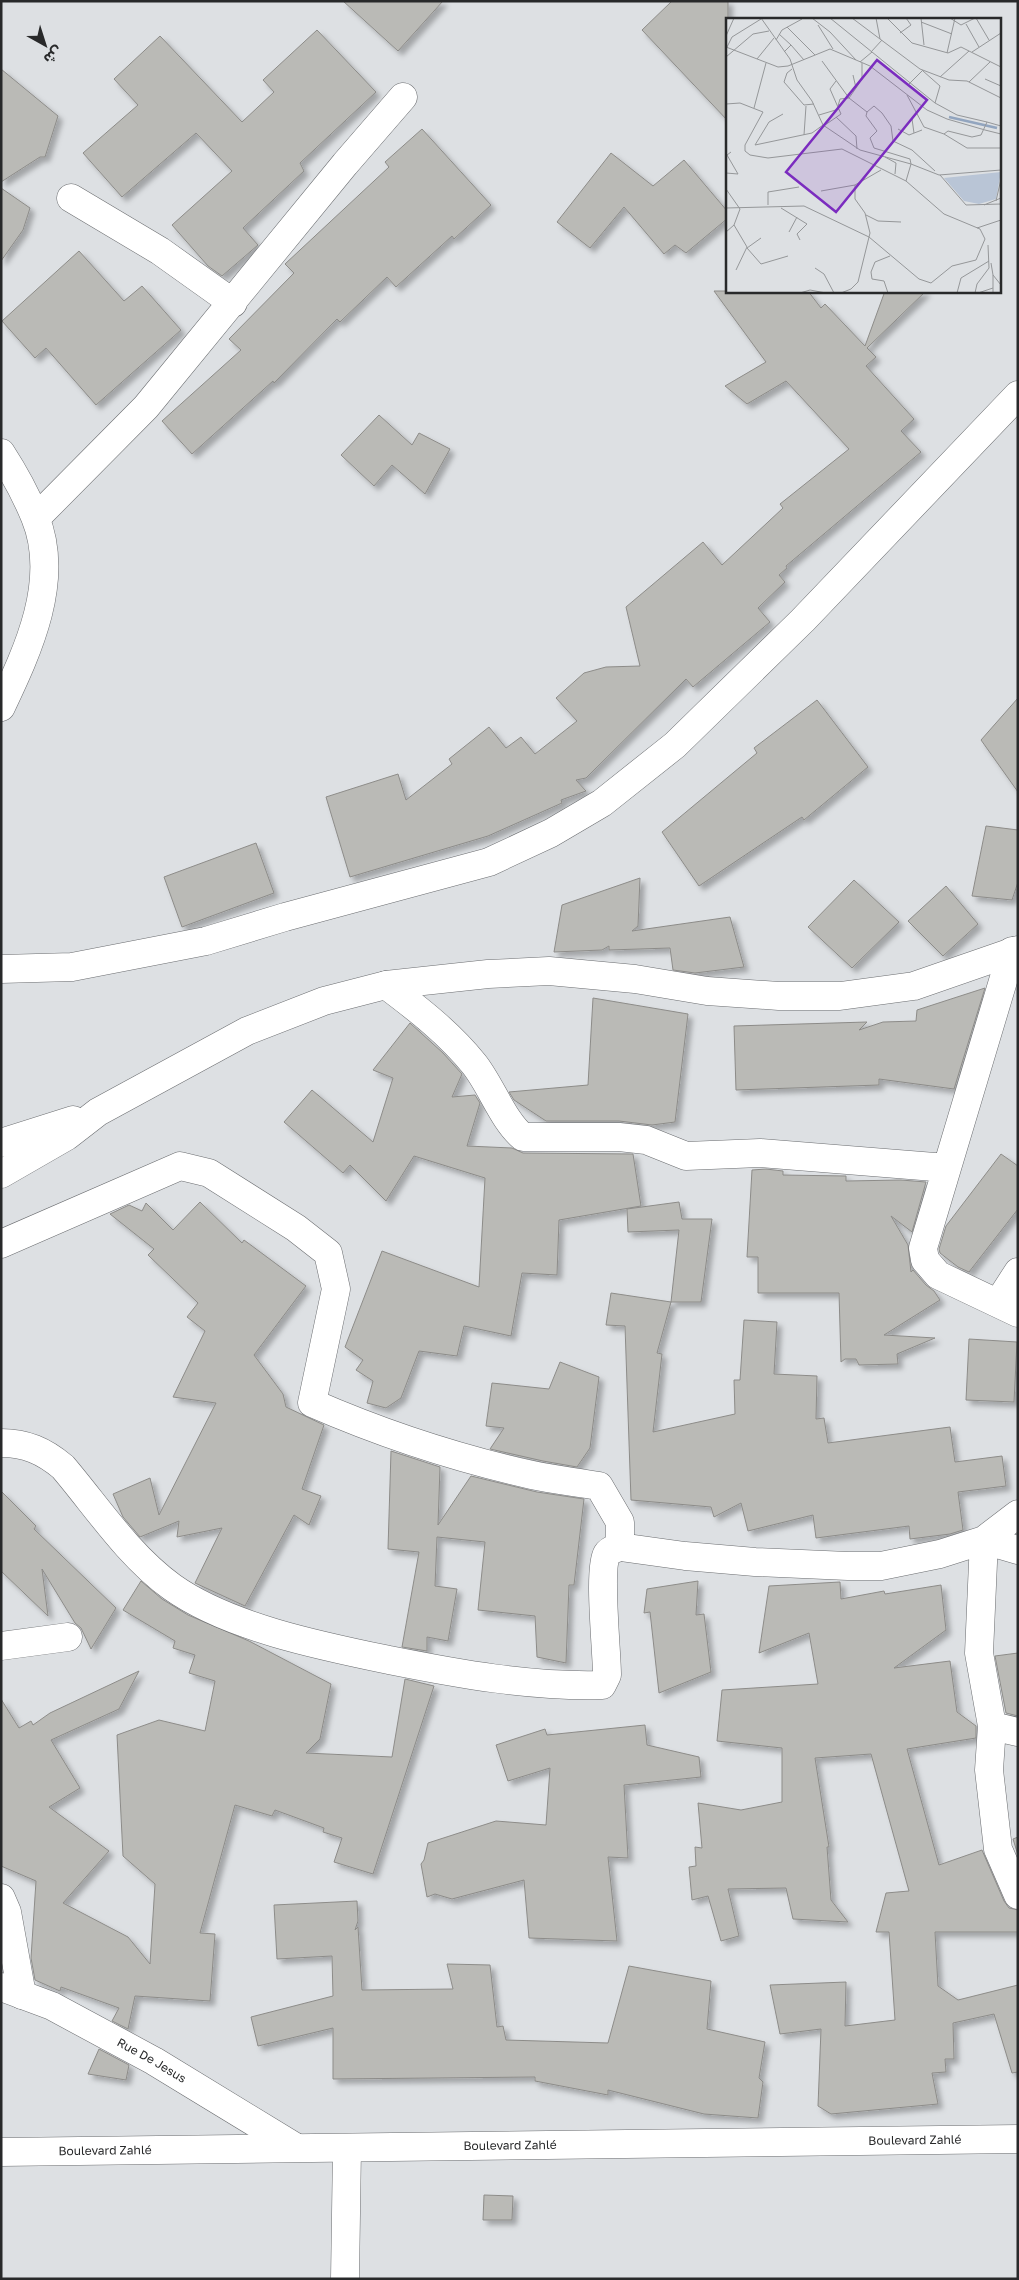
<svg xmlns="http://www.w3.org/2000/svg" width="1019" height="2280" font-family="'Golos Text','Noto Sans Arabic',sans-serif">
  <defs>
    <filter id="shadow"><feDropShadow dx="4.5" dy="4.5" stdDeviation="2.5" flood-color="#0004"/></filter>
  </defs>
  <rect width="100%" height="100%" fill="#dde0e3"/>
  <path fill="#babab6" stroke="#8d8c89" filter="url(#shadow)" d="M343,1h100l-45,50z
    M672,1h56v120l-86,-91z
    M317,30l59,62 -76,71 4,8 -61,57 15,17 -36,31 -14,-10 -36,-41 60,-54 -36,-38 -74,64 -39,-44 55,-48 -24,-26 46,-43 82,86 32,-30 -11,-12z
    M1,69l57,47 -13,41h-5l-39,25z
    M422,129l69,76 -37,34 -2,-3 -56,51 -9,-10 -47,45 -3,-3 -63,64 -1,-2 -81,73 -30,-33 79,-71 -12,-11 65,-66 -9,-9 104,-97 -4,-5z
    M611,153l42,33 31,-26 44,52v6l-42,35 -11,-8 -11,9 -40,-47 -34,41 -33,-26z
    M1,188l29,20 -7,22 -22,31z
    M79,251l45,50 18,-15 39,44 -85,75 -50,-57 -11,10 -33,-37z
    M714,291h94l13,17 4,-4 40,42 20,-55h41l-59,57 9,9 -10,9 48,53 -13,12 20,21 -135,114 1,2 -8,7 6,7 -27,26 12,14 -77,65 -7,-8 -100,99 -10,2 10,11 -25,9 1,3 -74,33 -138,41 -24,-80 72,-23 8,26 46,-36 -3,-5 40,-32 17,21 15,-11 14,17 42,-33 -21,-23 28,-25 22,-6 34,-1 -14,-59 77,-65 19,23 61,-57 -3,-4 69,-55 -63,-68 -39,23 -22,-18 41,-24z
    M379,415l33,30 7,-12 31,16 -25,45 -33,-29 -18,21 -33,-31z
    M1018,698v94l-37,-52z
    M817,700l51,67 -64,53 -2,-3 -103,69 -37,-54 95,-79 -3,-5z
    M986,826l32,4v52l-6,18 -40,-4z
    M256,843l18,50 -92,34 -18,-50z
    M640,878l-2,48 -6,5 98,-14 14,50 -49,6 -22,-3 -3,-22 -61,2v-4l-7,4 -48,2 8,-47z
    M854,880l45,42 -47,46 -44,-41z
    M946,886l32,38 -35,32 -35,-35z
    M985,988l-31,101 -75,-10v6l-143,5 -2,-64 133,-4 -8,8 24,-8 33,-1 1,-11z
    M593,998l95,16 -13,108 -23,3 -33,-4h-73l-32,-21 -5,-8 79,-7z
    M410,1023l33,30 19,21 -10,23 23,-2 5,8 -13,43 45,2 11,5 110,1 8,52 -82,14 -2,55 -35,-2 -11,63 -47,-10 -7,30 -38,-5 -18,47 -15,10 -19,-5 6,-22 -17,-11 7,-10 -18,-13 37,-96 97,36 6,-109 -71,-22 -28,45 -36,-36 -7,8 -59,-51 28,-32 61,52 20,-64 -20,-8z
    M1001,1154l17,12v43l-49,63 -11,-5 -18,-14 -1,-4 7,-23z
    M766,1169l17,2v4l63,1v5l55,-1 25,2 -14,50 -21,-16 17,29 3,27 2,-2 13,15 8,6 6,9 -56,35 51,3 -38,16 1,10 -39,1 -3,-6h-11l-4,3 -2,-69h-81v-36h-11l5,-87z
    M200,1202l42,41 2,-3 62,46 -52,69 29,39 3,13 38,18 -22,64 19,7 -12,29 -15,-10 -49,91 -50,-23 27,-55 -45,9 2,-16 -39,16 -17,-20 -10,-23 37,-16 9,37 57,-112 -43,-6 32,-66 -18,-14 11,-14 -50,-48 6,-6 -44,-35 19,-9 13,6 4,-8 27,27z
    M679,1202l3,17h30l-11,83h-30l8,-72 -51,2 -1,-23z
    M611,1293l60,9 -14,51 5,1 -9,78 82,-18 -1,-34h6l4,-60 33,2 -3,52 43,2 -1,43 8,-1 4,25 122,-16 5,35 47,-6 4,30 -48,6 5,38 -13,4 -40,5 -1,-13 -93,12 -3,-23 -65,16 -7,-28 -27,14 -3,-10 -80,-7 -6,-174 -19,-1z
    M969,1339l48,3 -3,60 -48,-2z
    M560,1362l39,15 -9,71 -13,19 -34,-6 -53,-12 14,-21 -18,-2 6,-43 57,6z
    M391,1451l49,16 -2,58 33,-49 66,16 47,7 -10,86h-5l-3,78 -29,-6 -2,-41 -57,-6 7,-68 -48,-5 -2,49 22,3 -9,52 -21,-4v14l-25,-4 17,-95 -31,-3z
    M1,1491l35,35 -2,3 82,79 -25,41 -10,-21 -6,-5 -33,-54 6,47 -47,-45z
    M141,1581l21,18 26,16 61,26 82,43 -11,55 -14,14 86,4 13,-78 29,7 -61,188 -39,-12 8,-24 -19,-6 1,-4 -49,-18 -3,6 -37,-11 -35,128 15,1 -5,67 -75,-5 -7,33 -16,-8 7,-13 -58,-21 -1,4 -25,-11 -4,-22 5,-77 -35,-15v-167l18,29 12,-7 2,4 17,-12 89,-42 -20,38 -68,31 29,48 -31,19 60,44 -46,52 65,34 22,27 5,-80 -32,-28 -6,-121 42,-15 46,11 10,-50 -26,-8 6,-18 -22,-7 2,-7 -52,-31z
    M698,1581l-2,34 8,-1 7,58 -52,21 -9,-81 -6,1 3,-24z
    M840,1582l1,17 43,-8 1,3 56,-9 5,45 -52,38 56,-7 7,51 19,14v12l-69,11 32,116 43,-15 22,51 5,7 9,2v22h-83l3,54 20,14 60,-15v87l-6,1 -18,-59 -41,9 1,36h-9l1,13 -14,1 6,31 -107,10 -13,-8 3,-77 -41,5 -10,-49 76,-3 -1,44 50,-6 -6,-88h-13l10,-39 23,-2 -38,-137 -56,4 14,89h-2l4,53 17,22 -55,-3 -7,-31 -58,1 11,47 -18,5 -13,-45 -16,4 -3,-33 7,-1 -1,-19 7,1 -4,-45 43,7 41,-8v-54l-65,-7 5,-51 96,-6 -9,-51 -50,20 10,-67z
    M1018,1653v63l-12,-3 -11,-57z
    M645,1725l2,20 52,12 2,20 -77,8 4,73 -20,-1 9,84 -88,-3 -5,-58 -72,19 -17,-5 -8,3 -6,-33 3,-4 4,-17 68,-22 50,4 4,-57 -42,13 -12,-36 49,-16 2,6z
    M1018,1837v18l-5,-16z
    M357,1901l1,20 -3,9 3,-3 4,63 91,-1 -6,-25 43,1 7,62 6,-1 3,14 102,3 21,-77 82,15 -4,48 58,13 -6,36 4,4 -5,36 -54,-4 -96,-24v5l-73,-14v-4l-202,2v-51l-75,18 -7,-29 82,-21 -1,-40 -55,3 -3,-54z
    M99,2049l30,16 -3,15 -38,-6z
    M484,2195l29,1 -1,24h-29z"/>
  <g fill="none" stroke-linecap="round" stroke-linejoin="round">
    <defs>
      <path id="minor" d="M71,198l89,53 73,52
        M36,518l110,-111 199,-243 58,-67
        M1012,951l-89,297 2,12 13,15 80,38
        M1,969l71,-2 134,-26 79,-24 204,-55 62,-29 51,-30 73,-58 128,-125 215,-225
        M386,985c32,24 63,48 88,79 17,21 29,57 49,73h96l27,3 40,16 74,-3 187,15
        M1,1244l179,-78 29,7 87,55 32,25 8,36 -24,114c71,31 144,55 220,72 22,5 45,7 67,11l21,36v25
        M998,1303l20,-31
        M1,1443c25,0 43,8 62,24 34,40 65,88 109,120 56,40 149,59 217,73 70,14 142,27 213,25l5,-10c0,-23 -9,-106 0,-121 3,-5 8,-5 13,-7l65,9 70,6 93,4h33l59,-12 44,-14 34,10
        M1018,1514l-34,26 -5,113 13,73 26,6
        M1,1646l67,-9
        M992,1726l-3,44 9,79 20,46
        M1,1898l6,14 15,83"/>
      <g id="tertiary">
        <path d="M1,453c13,20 25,42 34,64 26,63 -7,133 -34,190"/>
        <path d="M1,1143l72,-23"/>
        <path d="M1,1174l66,-38 31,-24 149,-81 77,-30 62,-16 102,-11 61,-3 86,8 72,12 72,5h61l74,-10 104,-36"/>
        <path id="s1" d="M1,1987l51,19 102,55 141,86"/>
      </g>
      <g id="secondary">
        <path id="s2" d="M1,2152l1017,-13"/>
        <path d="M345,2279l2,-131"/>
      </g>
    </defs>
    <use href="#minor" stroke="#6b6d70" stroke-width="29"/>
    <use href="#tertiary" stroke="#6b6d70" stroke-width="29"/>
    <use href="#secondary" stroke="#6b6d70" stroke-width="29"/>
    <use href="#minor" stroke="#fff" stroke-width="28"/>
    <use href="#tertiary" stroke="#fff" stroke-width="28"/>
    <use href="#secondary" stroke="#fff" stroke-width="28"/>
  </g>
  <g text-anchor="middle" stroke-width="5" stroke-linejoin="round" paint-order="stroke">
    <g font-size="12" fill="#28292a" stroke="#dde0e3">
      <text dy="4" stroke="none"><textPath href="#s1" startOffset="168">Rue De Jesus</textPath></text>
      <text dy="4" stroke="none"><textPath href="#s2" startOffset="914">Boulevard Zahlé</textPath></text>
      <text dy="4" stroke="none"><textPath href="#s2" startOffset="509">Boulevard Zahlé</textPath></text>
      <text dy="4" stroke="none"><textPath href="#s2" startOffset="104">Boulevard Zahlé</textPath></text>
    </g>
  </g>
  <g transform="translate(726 18)">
    <rect width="275" height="275" fill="#dde0e3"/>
    <path d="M275,154l-5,27 -17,5 -15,-3 -20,-23z" fill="#b9c5d6"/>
    <path fill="none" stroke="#92a5bf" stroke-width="2.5" d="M223,99l48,11"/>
    <path fill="none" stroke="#959799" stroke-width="1" d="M35,0l29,41 7,21 15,21 11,24 37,25 51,14M86,0l18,14 26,28 14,6 57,44 20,9 38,11M104,0l105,85 22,12 30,7M126,0l68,51 29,11 18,1 34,17M150,0l4,21M161,0l25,25 36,10 13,-6 40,20M195,0l3,27M224,0l11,7 14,-7M250,0l13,22M195,4l31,12M240,6l13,23M92,7l15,24M61,9l28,28M174,15l11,-8 -5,-7M53,16l12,11 -7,7M0,18l8,-18M50,22l6,-10 20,-11M65,27l13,15M0,29l52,20 10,-1 42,-17 26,11M1,29l5,-10 29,-18M145,34l11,-12M246,34l29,-19M221,35l8,-35M0,39l27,-23 16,-3M31,41l17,-21M96,43l27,37 18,14 7,-6 8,7 9,13 2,15 19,9 23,21M134,44l12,-10M66,51l-5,4 -3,9 20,23 10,-1M197,53l17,15 -5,17M214,59l29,-26M259,61l16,7M243,64l21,-20M183,66l14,-14M130,70l6,-9v-16M181,77l17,32 20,7M0,86l14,-1 23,9 -18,33v6l5,4 18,3 74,-9 64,32M112,88l2,-7 9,-1 7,-10 -3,-13M28,90l12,-45M141,94l-1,4 11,15 -7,7 4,10 36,11 1,5M57,96l-14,8 -14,23 57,-12 11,-8M93,97l20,-6M110,99l20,19 1,13M99,107l16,-11 -11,-25 6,-8M275,108l-14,-4 -6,13 -9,2 -24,-6 -4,3 23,14h34M172,111l11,6 13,-5M259,112l16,4M188,115l-2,-14 3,-5M78,117l2,-29M159,139l11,6 -1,11M0,155l12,1 -11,-19 4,-3M214,157l26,30 35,-1M0,171l14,20 -6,16 -8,7M95,173l34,-6M270,183l5,-22M42,187v-13l31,-5M258,187l17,-7M0,190l78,-2 65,31 50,42 12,4 21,-17 24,-6 9,-21 -5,-10 -36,-15 -38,-33 5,-17 28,11 62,-5M55,190l26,16 -10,10 3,6M140,197l12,6 23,1M8,207l13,22 -11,23M251,210l24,-8M63,214l8,-15M35,220l-14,10 14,16 27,-8M265,245l2,12 8,10M89,250l9,6 10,19M74,275l10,-3 16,3M115,275l10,-4 7,-7 12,-49 -5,-20 -10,-14v-14l26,-15M162,275l-4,-12 -12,-2 -1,-7 4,-10 15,-6M231,275l4,-15 28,-17M249,275l2,-9 12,-16 -1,-23M252,275l15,-5M267,275v-18"/>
    <path fill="#7b2cbf" fill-opacity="0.15" stroke="#7b2cbf" stroke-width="2.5" d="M151,42l50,40 -91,112 -50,-40z"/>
    <rect width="275" height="275" fill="none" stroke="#28292a" stroke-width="2.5"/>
  </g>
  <rect width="1019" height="2280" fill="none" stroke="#28292a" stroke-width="5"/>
  <g transform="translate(45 45) rotate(141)" stroke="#dde0e3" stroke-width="4" paint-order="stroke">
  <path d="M0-4L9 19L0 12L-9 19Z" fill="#28292a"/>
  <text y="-8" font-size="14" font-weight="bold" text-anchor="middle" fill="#28292a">ش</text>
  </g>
</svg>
